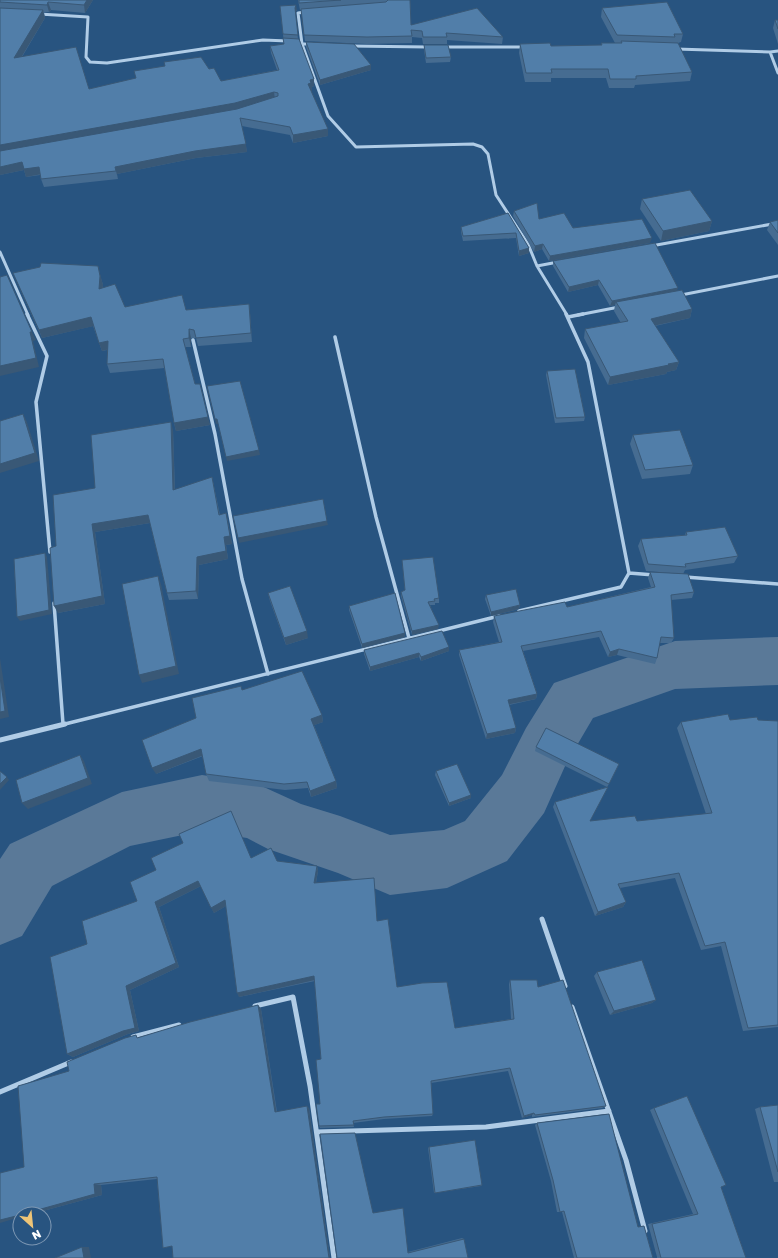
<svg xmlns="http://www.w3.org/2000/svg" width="778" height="1258" font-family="'Golos Text',sans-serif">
  <rect width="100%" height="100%" fill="#285480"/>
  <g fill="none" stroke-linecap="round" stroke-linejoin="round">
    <path fill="#5a7998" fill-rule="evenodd" d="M778,637v48l-103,4 -82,29 -27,46 -22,49 -37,48 -60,27 -57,7 -52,-22 -70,-24 -21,-11 -45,-7 -72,15 -78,40 -30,50 -22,9v-86l10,-15 112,-52 80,-17 53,8 46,21 39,12 50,19 54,-5 21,-9 37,-46 24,-47 28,-45 121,-42z"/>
    <path stroke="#b0cce6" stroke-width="3" d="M305,12l-7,1 4,31h10
      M39,14l49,3 -2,40 4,5 17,1 156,-23 25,1
      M296,43l6,1 26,72 28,31 117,-3 9,3 6,7 8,41 32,49 9,22 30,49
      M350,46l78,1
      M444,47h82
      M676,49l94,3
      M778,51l-8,1 8,21
      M651,246l127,-23
      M0,252l28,63
      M537,266l21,-4
      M681,295l97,-19
      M578,315l41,-8"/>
    <path stroke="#b0cce6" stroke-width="3.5" d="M27,314l20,42 -11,46 14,150
      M568,317l15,-3
      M335,337l41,180 33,121
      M193,340l22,94 27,145 26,95
      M629,573l25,2
      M685,577l93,7
      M54,603l9,121
      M519,611l102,-24 8,-14 -41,-211 -22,-48
      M61,725l438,-109"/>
    <path stroke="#b0cce6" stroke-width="5" d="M0,740l65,-16
      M542,919l23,67
      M255,1006l38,-9 17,89 24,172
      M572,1007l54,153 19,71
      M133,1037l46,-12
      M0,1092l71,-30
      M317,1132l169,-5 123,-16"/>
  </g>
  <path fill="#466c91" d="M0,0h93l-8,13 -34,-3 -2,2h-5l1,6 -23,39 67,32 120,-20 12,12 56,-11 -6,-17 -1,-7 14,-2 -4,-38 17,4 -2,3 3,26 16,40v7l-2,1 -1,4 17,38v7l-35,7 -3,-8 -48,-9 5,26 -51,6 -79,16 1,5 -74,8 -3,-8 -1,-4 -14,2 -2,-7 -24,5z
    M298,0h112l1,25 92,12 -1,7 -55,-4v4h-24l-1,-6 -10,-1v6l-45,1 -62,-3 -4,-31h-1z
    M602,8l81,26 -2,8 -3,1 14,29 -2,9 -55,4 -1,3h-25l-3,-10h-55v4h-26l-6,-29 1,-9 31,2 50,-1v-2h14l-14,-26z
    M775,20h3v24l-5,-16z
    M306,42l65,23v5l-51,15 -14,-38z
    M424,45l27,12 -1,5 -24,1 -2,-13z
    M642,199l70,22 -3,10 -48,10 -21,-32z
    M514,211l25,8 34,9 77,15 -101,18 -7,-12 -8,3 -21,-36z
    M508,213l21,35v5l-10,3 -3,-18 -53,3 -2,-9v-5z
    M778,220v25l-11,-15 3,-8z
    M553,261l124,30 15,18 -2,9 -35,8 24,36 -3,8 -9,2 -1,2 -58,11 -24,-47 1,-9 36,-6 -7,-12 1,-6 -5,1 -12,-21 -30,7 -15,-26z
    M13,273l87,2 3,10v3l22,19 61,3 63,-6 1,9 2,29 -54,4 -2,-8h-5v9h-6l10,37 15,41 -34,6 -2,-8 -9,-55 -55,5 -3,-9v-14l-5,1 -9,-25 -51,12z
    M547,371l38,46 -1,4 -29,2 -9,-48z
    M173,430l2,60 37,-13 8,38 6,-2 2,9 4,22 -6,1 2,14 -29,6 -1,34 -29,1 -2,-7 -17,-70 -55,9 10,72 -47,9 -2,-67 39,-58z
    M633,435l60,30 -3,9 -48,5 -12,-35z
    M686,532l52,24 -4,7 -49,7 -2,4 -37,-3 -8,-25 3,-7 44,-4z
    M402,560l37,38v5h-4v2h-5l8,24 -26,6 -11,-39v-4l4,-2z
    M650,572l44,20 -2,6 -21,2 3,38 -3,5h-11l-3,15 -2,6 -38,-9 -9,2 -9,-20 -76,14 14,43 -1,5 -27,6 7,23 -1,5 -29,6 -27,-84v-5l40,-8 -6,-20 1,-6 73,-9 84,-20 -3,-9z
    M268,593l40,45 -22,7 -16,-44z
    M486,595l34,10 -1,4 -28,7 -6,-17z
    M349,606l56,31 -43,11 -13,-38z
    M364,650l85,1 -28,10 -2,-4 -49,14 -6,-17z
    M243,690l79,25 1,7 -9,3 22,56 1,7 -26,9 -3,-9 -23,2 -76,-9 -3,-7 -3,-18 -47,18 40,-56z
    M730,720l48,1v306l-35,4 -22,-85 -20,4 -26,-72 -55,10 6,14 -3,5 -28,9 -42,-109 2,-5 52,-15 -72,-36 1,-4 83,17 -29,57h47l69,-7 -29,-86 4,-6z
    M436,771l35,27 -22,8 -14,-31z
    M251,858l66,8 1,5 -2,12 61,38 20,66 58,41 56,-9 -2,-35 1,-4 28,7 68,119 -4,2 -70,9v-2l-10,3 -14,-47 -77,12 2,31 -1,2 -48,3 -31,4 1,4 -34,1 -1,-2 1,-22 1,-45 -6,-78 -76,16 -13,-91 -12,7 -13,-27 -42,21 20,60 -49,23 9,41 -11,3 -55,23 -6,-3 20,-110 50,-43z
    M597,972l59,28 -4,3 -42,12 -16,-39z
    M258,1005l3,4 16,103 32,-4 21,150h-157l-1,-12 -9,2 -6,-69 -56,6 1,10 -70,19h-12l4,-47 45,-96 70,-34z
    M778,1105v77h-4l-19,-73 5,-2z
    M654,1108l67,79 25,71h-89v-1l-9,-33 45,-10 -43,-104z
    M537,1123l101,104 6,-1 9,32h-79l-12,-46h-5l-6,-31 -16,-56z
    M429,1147l53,38 -1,1 -47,7 -6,-45z
    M373,1213l35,39 54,-14 2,1 4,19h-131z"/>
  <path fill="#395876" d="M87,0h6l-8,13 -1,-8z
    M48,2l3,8 -2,2 -2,-7z
    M296,5l1,5 -2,3v-5z
    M43,10l2,8 -29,48 -2,-8z
    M371,65v5l-51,15v-5z
    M314,79v7l-2,1v4h-3l-1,-7 2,-4z
    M274,92l1,8 -39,11 -236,42v-8z
    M328,129v7l-35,7v-8z
    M246,144l1,8 -51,6 -79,16 1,5 -3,-12 80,-16z
    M22,162l17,5 3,7 -16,3 -2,-7 -24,5v-8z
    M712,221l-3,10 -48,10 2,-10z
    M652,238l-2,5 -101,18 1,-5z
    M543,244l-1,5 -8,3 1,-6z
    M529,248v5l-10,3v-5z
    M98,266l5,19 -1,12 -3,-8z
    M599,280l-1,5 -30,7 1,-5z
    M678,288l-2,5 -60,9 -1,3 -5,1 2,-5z
    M249,304l1,9 2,29 -1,-9z
    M692,309l-2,9 -42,9 3,-8z
    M91,317l3,9 -52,12 -3,-8z
    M189,329l2,9v9l-2,-9z
    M30,332h2l4,8 -3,1 6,26 -39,9v-10z
    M108,341l2,8 -8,2 -3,-8z
    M679,362l-3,8 -9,2 -1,2 -58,11 2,-8z
    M23,414l4,8 12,39 -39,12v-9z
    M208,417l2,8 -34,6 -2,-8z
    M215,419h2l1,5h-2z
    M171,422l2,8 2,69 -2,-9z
    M259,450l1,5 -33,6 -1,-4z
    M226,513l6,31 -6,1 2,14 -29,6 -1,34 -2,-8 1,-34 27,-20z
    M148,515l2,8 -55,9 10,72 -47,9 -4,-7 38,-82z
    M327,521l1,4 -89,18 -1,-5z
    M45,553l2,4 5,57 -32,7 -3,-4z
    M158,576l3,8 18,90 -37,9 -3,-8z
    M520,605l-1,4 -28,7v-4z
    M439,625l-1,4 -26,6v-4z
    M307,631l1,7 -22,7 -2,-7z
    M405,633v4l-43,11v-4z
    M449,647v4l-28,10v-4z
    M619,649l-2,6 -9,2 2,-5z
    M419,653v4l-49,14v-4z
    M0,658l9,59 -9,2z
    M537,694l-1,5 -30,6 2,-5z
    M322,715l1,7 -11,4 -1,-7z
    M516,728l-1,5 -29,6 1,-5z
    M201,749l3,6 -48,19 -4,-6z
    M80,755l4,6 8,23 -64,25 -6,-6z
    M7,777l2,3 -9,10v-6z
    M336,781l1,7 -26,9 -1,-6z
    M471,795v3l-22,8v-3z
    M317,866l1,5 -3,17 -1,-5z
    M198,881l3,5 -42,21 20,60 -49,23 9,41 -11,3 -55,23 -6,-3 88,-152z
    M225,900l3,5 -14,8 -3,-5z
    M626,902l-3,5 -28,9 3,-4z
    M314,976l1,4 -76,17 -2,-4z
    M656,1000l-4,3 -42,12 4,-4z
    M258,1005l3,4 16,106 -2,-3z
    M307,1106l2,2 21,150h-1z
    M534,1113l-2,2 -10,3 2,-2z
    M94,1184l7,1 1,10 -70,19h-9z
    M20,1215v2l-20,6v-3z
    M82,1247h7l2,11h-7z"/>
  <path fill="#517ea9" stroke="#395876" d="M0,0h87l-3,5 -36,-3 -1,3 -47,-3z
    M299,0h42l-42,3z
    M388,0h22l1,25 66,-17 26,29 -57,-4 1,4h-24l-1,-6 -11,-1 1,6 -45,1 -63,-2 -3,-26 85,-7z
    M667,2l16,32h-9l1,3 -58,-2 -15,-27z
    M296,5l-1,3 3,27 -15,-1 -3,-28z
    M0,8l43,2 -29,48 62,-11 13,42 47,-11 -2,-7 31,-5 -1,-4 37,-5 8,12 5,-1 7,13 58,-11 -9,-24 14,-2 -1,-6 16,1 15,40 -4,1 1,3 -3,1 20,45 -35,6 -3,-8 -50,-9 6,26 -51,7 -80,16 1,4 -75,8 -2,-12 -15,2 -2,-7 -22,5v-16l237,-42 41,-13v-3l-4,-1 -39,11 -235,42z
    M775,20h3v9z
    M621,41l57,2 14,29 -56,4v3h-26l-2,-10h-57l1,4h-26l-6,-29 30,-1 1,3 51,-1 -1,-2h21z
    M306,42l48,2 17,21 -51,15z
    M424,45h24l3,12 -25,1z
    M690,190l22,31 -49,10 -21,-32z
    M537,203l2,16 25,-6 9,15 69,-9 10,19 -102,18 -7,-12 -8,2 -21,-35z
    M508,213l21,35 -10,3 -3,-18 -53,3 -2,-9z
    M778,220v13l-8,-11z
    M655,243l23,45 -66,13 -13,-21 -30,7 -16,-26z
    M41,263l57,3 2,10 -1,13 16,-5 10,23 57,-12 4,15 63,-6 2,29 -55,5 -2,-8 -5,-1v9l-6,1 12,45h5l8,33 -34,6 -11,-64 -56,5 1,-23 -9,2 -8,-26 -52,13 -26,-57 27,-6z
    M7,275l25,57h-2l6,26 -36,8v-89z
    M682,290l10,19 -41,10 28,43 -11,2 1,1 -59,12 -25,-48 43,-8 -12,-19z
    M575,369l10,48 -29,1 -9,-47z
    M240,381l19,69 -33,7 -9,-38h-2l-8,-33z
    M23,414l12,39 -35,11v-43z
    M171,422l2,68 39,-13 7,38 7,-2 4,23 -6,1 2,14 -29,6 -1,34 -29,2 -19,-78 -56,9 10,72 -48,10 -4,-58 6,-2 -3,-51 42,-7 -4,-53z
    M680,430l13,35 -48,5 -12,-35z
    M323,499l4,22 -89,17 -5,-22z
    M725,527l13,29 -53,8 1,3 -38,-3 -7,-25 46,-4 -1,-3z
    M45,553l4,57 -32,7 -3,-58z
    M433,557l6,41 -5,1 1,2 -7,1 11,23 -27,6 -11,-39 4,-2 -3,-30z
    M650,572l38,2 6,18 -23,3 3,43 -13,-1 -4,21 -38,-9 -9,3 -9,-21 -80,15 16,48 -29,6 8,28 -29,6 -28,-84 43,-8 -8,-26 71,-14 2,5 88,-20z
    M158,576l18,90 -37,9 -17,-91z
    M290,586l17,45 -23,7 -16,-45z
    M516,589l4,16 -29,7 -5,-17z
    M395,593l10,40 -43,11 -13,-38z
    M442,631l7,16 -28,10 -2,-4 -49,14 -6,-17z
    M302,671l20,44 -11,4 25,62 -26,10 -3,-9 -23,2 -78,-10 -5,-25 -49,19 -10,-28 54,-22 -4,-20 49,-12 1,4z
    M0,677l5,34 -5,1z
    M728,714l2,6 27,-3 1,3 20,1v304l-30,3 -23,-86 -20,4 -26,-73 -61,11 8,18 -28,10 -43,-110 53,-15 -18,34 45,-5 2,5 75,-8 -31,-91z
    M546,728l73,36 -10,20 -73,-37z
    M80,755l8,23 -66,25 -6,-23z
    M457,764l14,31 -22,8 -13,-32z
    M0,771l7,6 -7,7z
    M231,811l20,47 20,-10 6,13 40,5 -3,17 60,-5 3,43 11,-2 9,68 25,-4 25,-1 8,46 59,-9 -4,-39h27l1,7 25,-7 43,126 -71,9 -1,-2 -10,3 -14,-48 -79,13 2,33 -49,3 -31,4 1,4 -35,1 -3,-22h4l-4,-44 5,-1 -7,-83 -77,17 -12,-93 -14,8 -13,-27 -43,21 21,61 -50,23 9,42 -12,3 -56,23 -17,-97 37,-13 -5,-23 55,-20 -7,-19 26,-12 -5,-12 32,-15 -4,-9z
    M642,960l14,40 -42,11 -17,-39z
    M258,1005l17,107 32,-6 22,152h-156l-1,-12 -9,2 -6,-71 -63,7 1,10 -72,20h-3v1l-20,5v-47l24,-6 -6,-81 51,-15 -2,-9 58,-24 11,-3 1,3 53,-16z
    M687,1096l39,89 -5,2 25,71h-85l-9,-34 46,-10 -44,-106z
    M778,1105v67l-18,-65z
    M609,1114l29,113 6,-1 9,32h-76l-13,-47 -4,1 -7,-32 -16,-57z
    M355,1133l18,80 30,-5 5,45 56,-14 4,19h-131l-17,-124z
    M475,1140l7,45 -47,8 -6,-46z
    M82,1247l2,11h-29z"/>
  <g transform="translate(32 1226) rotate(153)"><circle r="19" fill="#285480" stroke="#7e98b3"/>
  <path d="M0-3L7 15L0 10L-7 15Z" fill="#edc477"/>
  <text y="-6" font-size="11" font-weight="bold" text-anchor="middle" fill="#ffffff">N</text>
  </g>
</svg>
